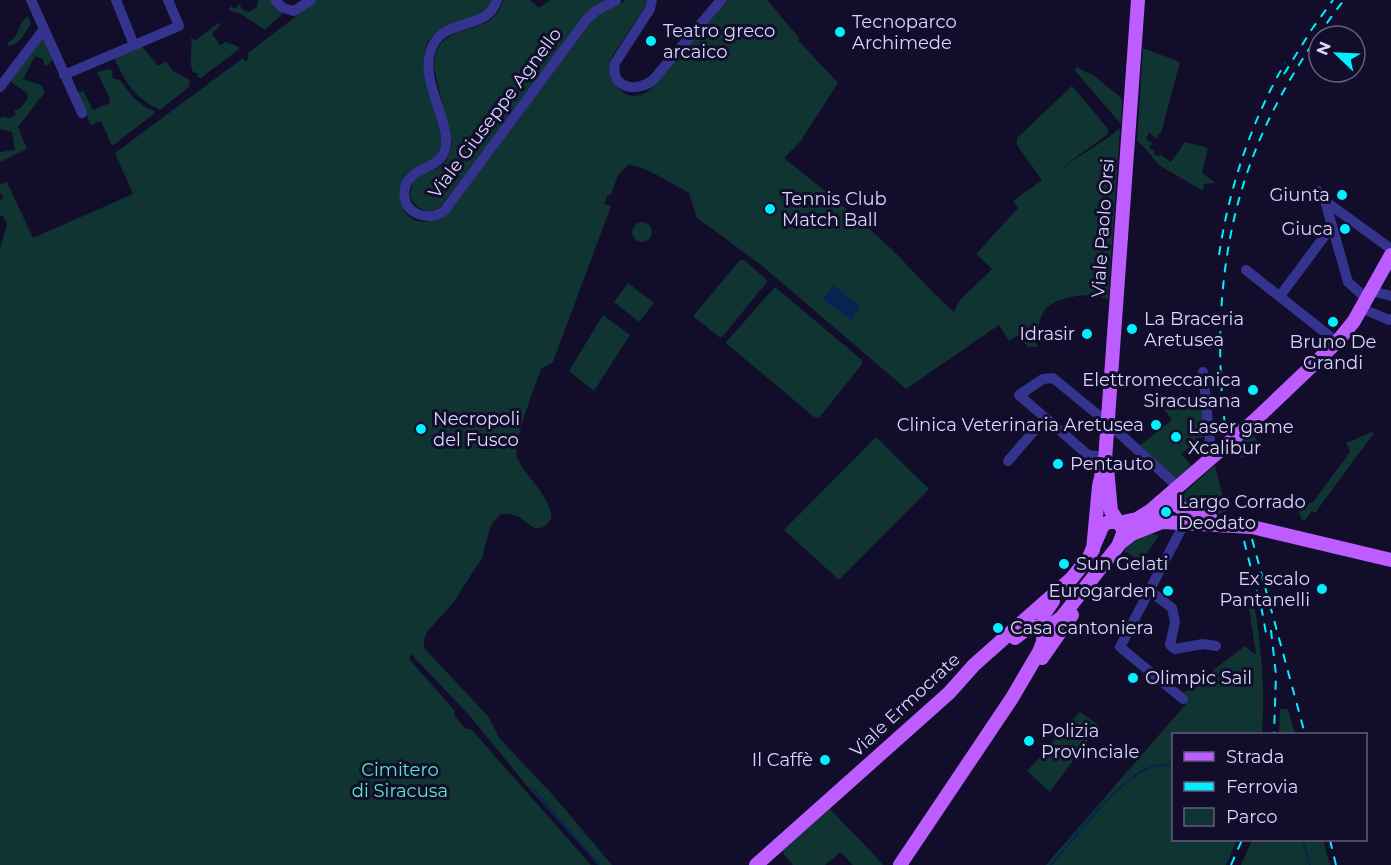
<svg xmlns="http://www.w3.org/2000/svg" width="1391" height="865" font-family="Montserrat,sans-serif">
  <rect width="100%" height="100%" fill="#110d2a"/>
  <path fill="#103432" d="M258,0h12l12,14 -17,16 -26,-17 -9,-2 -1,-2 2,-3 4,3 4,-5 4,6 6,2 8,-5z
    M317,0h176c-11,26 -51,13 -66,44 -13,28 13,67 14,97 1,25 -32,21 -39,41 -2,4 0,9 0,13 1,4 1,10 2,14 7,18 31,14 43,5l147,-196 32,-18h21l-2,7 -34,51c-6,25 17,50 40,31l75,-89h41l32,38 -1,2 40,43 -38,59 -16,16c36,29 72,57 105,89 22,21 42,45 65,65l6,-12 32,-31 -16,-15 42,-46 -5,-7 29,-21 -25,-35v-7l55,-52 36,43v5l-48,35 52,-34 7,-7 1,3 -12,169 -18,-7v2c-37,2 -52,11 -52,42l-2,1 1,9h-9l-10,-12 -9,6 -10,-16 -93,64 -146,-125 -63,-46 -8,-25c-15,-8 -45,-28 -61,-28l-10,10 -7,20 -4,1 -3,8 7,2 -58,156 -12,7c-6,18 -28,72 -24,88 5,17 53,57 26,70 -11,5 -16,-6 -24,-10 -5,-3 -12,-3 -18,-3l-8,8 -4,10 -7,26 -29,45 -26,29 -3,8v8l64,68 12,23 52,55 60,71h-14l-71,-79 -58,-71 -58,-61 -2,5 46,52 -1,4 12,14h5l120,136h-591v-616l7,-25 -4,-8h-3v-16l4,-3 -4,-4v-9l7,-2 26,56 100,-44 -18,-41 128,-95 2,3 4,-2 -2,-5z
    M503,0h27l9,8 11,-8h56l-19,13 -147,194c-13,8 -24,3 -30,-11l3,-14c17,-16 34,-8 39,-39l-18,-75c1,-54 59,-25 69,-68z
    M28,16l3,7c-5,9 -12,23 -23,23v-4c14,-7 8,-18 20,-26z
    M218,23l3,1 -9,10 8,11 6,-3 13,5 -1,3 -37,28 -4,-1 1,-3 -5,-2c-5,-12 0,-23 -2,-35l4,4z
    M43,35l10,24 -4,5 -4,2 -2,-7 -8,-3 -12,23 18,6 4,7 -27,35 9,22 -27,13v-10l15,-2 -3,-18 -12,-3v-11l6,-2 2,3 8,-4 -2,-4 7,-3 7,-10 -1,-5 -16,-11 -1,-3z
    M142,46l16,20 8,-5 7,10 17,9 -1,7 -29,23c-27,-13 -33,-26 -46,-52z
    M1143,48l37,14 -19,71h-2l-3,6 -7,-7 -3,7 6,4 -3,5 6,3 -1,3 2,2 5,-1 10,7 14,-20 23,6 -6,25 14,10 -12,1 -1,7 -44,-26 -16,-19 -6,-5z
    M1076,67l17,8 26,21 3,4 -1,24 -46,-53z
    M109,69l4,2 -1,7 8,2c10,14 17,24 34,31v3l-42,32 -11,-25 -10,4 -14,-32 6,-2 10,19 17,-7v-4l-13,-27z
    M632 232a10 10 0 1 1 20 0a10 10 0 1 1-20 0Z
    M740,260h4l23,20v2l-45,55h-3l-26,-21z
    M628,283l26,20 -15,19 -25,-20z
    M775,287l87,73v4l-43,54 -5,-1 -87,-73 -1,-2z
    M603,315l27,20 -36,56 -25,-20z
    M1166,394c6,12 18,12 24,1h11l4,40 -24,19 11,12 -15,13 -38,-33 33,-26 -8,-11 -1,-14z
    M1252,432l6,11 -14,7 2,6 -5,2 -4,-15z
    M1372,432l2,1 -59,80 -3,-2 -7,9h-3l-7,-16 3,-1 2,4 13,-5 37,-50 -4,-9z
    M876,437l53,52 -90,91 -55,-50z
    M1215,465l11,45 -1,4c-17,-1 -29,-3 -44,-14l5,-9z
    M1151,534l8,1 -18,27 -18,-12 12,-9z
    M1254,605c8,43 11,86 8,129h-88v106h63l-11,25h-180l140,-161v-9l-3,-2 62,-47 11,9 -7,-48z
    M1280,709h8l7,25h-16z
    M1080,712l19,13 -49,67 -23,-21 14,-15 7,-13 2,1z
    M830,809l47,49 6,7h-30l-12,-13 -16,13h-32l-9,-10 -1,-5z
    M1252,840h71l7,25h-89z"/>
  <path fill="#072450" d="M834,285l27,22 -10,13 -28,-21z"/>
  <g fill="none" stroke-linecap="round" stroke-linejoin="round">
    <path stroke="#072450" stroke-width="2" d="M530,787l5,4 64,74
      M1303,840l7,25
      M1051,865c25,-29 62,-79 95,-96 9,-4 18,-4 28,-4"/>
    <path stroke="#34338e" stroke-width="10" d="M31,0l51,113
      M116,0l18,45
      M275,0l8,8 11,3 17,-11
      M497,0c-9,31 -50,17 -64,45 -15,29 11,64 13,94 2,33 -35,24 -41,49 -5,25 22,35 39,23l143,-192 9,-8 20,-11
      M652,0l-2,9 -35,54c-5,26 22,30 38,17l68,-80
      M64,75l115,-49 -11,-26
      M0,87l44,-58
      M1318,191l7,10 66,48
      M1325,201l23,81 19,17
      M1246,270l91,72
      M1371,291l20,5
      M1280,296l52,-70
      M1361,308l28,12 2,-1
      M1203,372l7,71 4,13
      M1105,457l-17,-2 -69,-60 24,-16 10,-1 55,45 69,63
      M1008,461l37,-43
      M1150,591l22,17 3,14 -5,23 5,4 28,-5 13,2
      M1183,699l-63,-52 65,-125"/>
    <path stroke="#bd5dff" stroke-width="14" d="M1160,502l9,-1 16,9 25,7
      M1156,506v10l6,6 90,5 139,33
      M1118,523l19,-4 13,-8 105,-91 82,-78 17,-21 37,-66
      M1119,544l13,-10 30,-12
      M1093,550l6,-64 6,-26 33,-460
      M1067,584l22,-27 14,-32 6,-3h8
      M1015,638l13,-10 23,-3 10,-7 57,-72 6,-15 -13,-20 -4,-43
      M1042,658l30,-43
      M756,865l193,-172 25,-28 98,-87
      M900,865l112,-167 27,-46 4,-10 1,-28 9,-13"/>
    <path stroke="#02efff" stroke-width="2" stroke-dasharray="9 8" stroke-linecap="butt" d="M1284,74l28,-45 21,-29
      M1219,255c10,-67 32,-133 66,-192
      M1225,425c-11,-90 -4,-187 29,-271 21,-55 54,-107 90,-154
      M1252,539l53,195
      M1244,541l18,70 5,28
      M1271,630l5,45 -2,59
      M1330,840l6,25
      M1231,865l11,-25"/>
  </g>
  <g fill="#02efff" stroke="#110d2a" stroke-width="2">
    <circle cx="840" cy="32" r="6"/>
    <circle cx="651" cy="41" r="6"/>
    <circle cx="1342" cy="195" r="6"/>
    <circle cx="770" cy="209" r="6"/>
    <circle cx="1345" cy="229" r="6"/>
    <circle cx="1333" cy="322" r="6"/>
    <circle cx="1132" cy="329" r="6"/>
    <circle cx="1087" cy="334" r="6"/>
    <circle cx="1253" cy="390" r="6"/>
    <circle cx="1156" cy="425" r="6"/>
    <circle cx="421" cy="429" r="6"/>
    <circle cx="1176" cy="437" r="6"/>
    <circle cx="1058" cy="464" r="6"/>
    <circle cx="1166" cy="512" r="6"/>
    <circle cx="1064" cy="564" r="6"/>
    <circle cx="1322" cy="589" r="6"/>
    <circle cx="1168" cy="591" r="6"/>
    <circle cx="998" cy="628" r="6"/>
    <circle cx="1133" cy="678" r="6"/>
    <circle cx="1029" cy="741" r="6"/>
    <circle cx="825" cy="760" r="6"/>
  </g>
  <g text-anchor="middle" stroke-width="6" stroke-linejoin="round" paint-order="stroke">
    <g font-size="18" fill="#d9d6ff" stroke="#110d2a" text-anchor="start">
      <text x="852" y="28">Tecnoparco<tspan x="852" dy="21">Archimede</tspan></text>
      <text x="663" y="37">Teatro greco<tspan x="663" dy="21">arcaico</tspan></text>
      <text x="1330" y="201" text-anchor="end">Giunta</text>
      <text x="782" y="205">Tennis Club<tspan x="782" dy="21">Match Ball</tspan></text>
      <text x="1333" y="235" text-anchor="end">Giuca</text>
      <text x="1144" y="325">La Braceria<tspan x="1144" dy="21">Aretusea</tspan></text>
      <text x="1075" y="340" text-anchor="end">Idrasir</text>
      <text x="1333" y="348" text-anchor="middle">Bruno De<tspan x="1333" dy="21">Grandi</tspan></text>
      <text x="1241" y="386" text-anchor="end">Elettromeccanica<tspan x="1241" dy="21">Siracusana</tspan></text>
      <text x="433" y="425">Necropoli<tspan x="433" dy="21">del Fusco</tspan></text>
      <text x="1144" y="431" text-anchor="end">Clinica Veterinaria Aretusea</text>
      <text x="1188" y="433">Laser game<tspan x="1188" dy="21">Xcalibur</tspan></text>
      <text x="1070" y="470">Pentauto</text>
      <text x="1178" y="508">Largo Corrado<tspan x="1178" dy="21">Deodato</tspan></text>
      <text x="1076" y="570">Sun Gelati</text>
      <text x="1310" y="585" text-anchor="end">Ex scalo<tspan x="1310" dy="21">Pantanelli</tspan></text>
      <text x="1156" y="597" text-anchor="end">Eurogarden</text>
      <text x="1010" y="634">Casa cantoniera</text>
      <text x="1145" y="684">Olimpic Sail</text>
      <text x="1041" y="737">Polizia<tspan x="1041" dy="21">Provinciale</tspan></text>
      <text x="813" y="766" text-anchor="end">Il Caffè</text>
    </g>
    <g font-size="18" fill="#d9d6ff" stroke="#110d2a">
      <text transform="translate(495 113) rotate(-53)" y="6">Viale Giuseppe Agnello</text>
      <text transform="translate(1103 228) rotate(-86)" y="6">Viale Paolo Orsi</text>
      <text transform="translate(905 705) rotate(-43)" y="6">Viale Ermocrate</text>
    </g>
    <g font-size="18" fill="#54edc1" stroke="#110d2a">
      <text x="400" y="776">Cimitero<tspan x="400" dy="21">di Siracusa</tspan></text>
    </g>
  </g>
  <rect x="1172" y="733" width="195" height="108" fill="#110d2a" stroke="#615d7f" stroke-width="1.5"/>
  <rect x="1184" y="752" width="30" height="9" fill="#bd5dff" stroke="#615d7f" stroke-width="1.5"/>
  <text x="1226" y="763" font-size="18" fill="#d9d6ff">Strada</text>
  <rect x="1184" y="782" width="30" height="9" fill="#02efff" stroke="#615d7f" stroke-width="1.5"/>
  <text x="1226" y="793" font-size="18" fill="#d9d6ff">Ferrovia</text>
  <rect x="1184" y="808" width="30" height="18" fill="#103432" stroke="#615d7f" stroke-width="1.5"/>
  <text x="1226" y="823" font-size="18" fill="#d9d6ff">Parco</text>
  <g transform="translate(1337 54) rotate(293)"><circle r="28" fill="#110d2a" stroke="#615d7f" stroke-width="1.5"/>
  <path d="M0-4.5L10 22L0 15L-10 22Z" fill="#02efff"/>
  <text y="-9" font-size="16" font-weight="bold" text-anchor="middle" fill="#d9d6ff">N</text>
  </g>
</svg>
